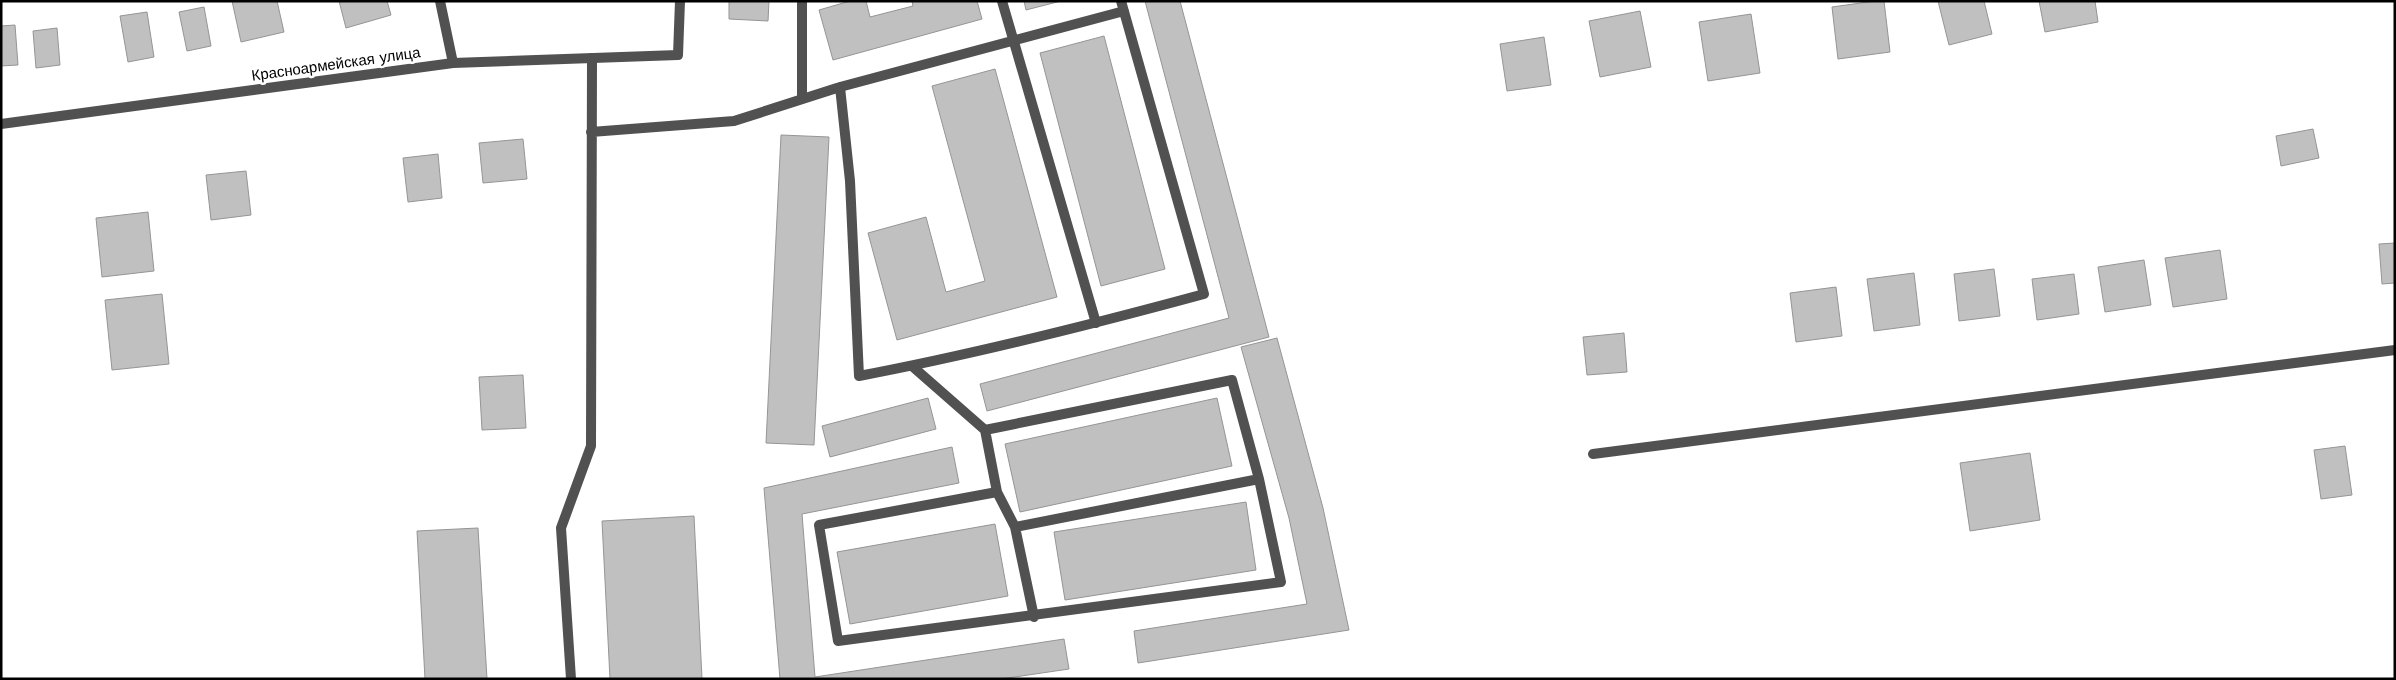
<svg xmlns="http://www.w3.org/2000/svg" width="2396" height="680" font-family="'Work Sans',sans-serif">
  <rect width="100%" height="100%" fill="#fff"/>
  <path fill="#c0c0c0" stroke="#959595" d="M232,1h45l7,31 -43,10z
    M339,1h48l4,14 -45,13z
    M729,1h40l-1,20 -39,-2z
    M850,1h16l4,16 43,-11 -1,-5h65l5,18 -149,41 -14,-50z
    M1024,1h37l-35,9z
    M1145,1h35l89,336 -282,74 -7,-27 249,-66z
    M1875,1h9l6,51 -52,7 -6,-52z
    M1938,1h46l8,33 -43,11z
    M2039,1h56l3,21 -53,10z
    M204,7l7,39 -24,5 -8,-39z
    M1640,11l11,56 -51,10 -11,-56z
    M147,12l7,45 -26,5 -8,-46z
    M1751,14l9,59 -52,8 -9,-59z
    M15,25l3,40 -17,1v-40z
    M57,28l3,37 -24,3 -3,-37z
    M1104,36l61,233 -64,17 -61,-233z
    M1544,37l7,48 -44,6 -7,-47z
    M995,69l62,228 -160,43 -29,-107 58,-16 20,75 39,-11 -53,-195z
    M2313,129l6,29 -38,8 -5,-30z
    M781,135l48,2 -15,308 -48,-2z
    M523,139l4,40 -44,4 -4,-40z
    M438,154l4,44 -34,4 -5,-44z
    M246,171l5,44 -40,5 -5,-45z
    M148,212l6,59 -52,6 -6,-59z
    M2395,243v40l-13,1 -3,-40z
    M2220,250l7,49 -54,8 -8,-49z
    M2144,260l7,45 -46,7 -7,-45z
    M1994,269l6,47 -41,5 -5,-47z
    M1914,273l6,52 -46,6 -7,-52z
    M2074,274l5,40 -42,6 -5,-41z
    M1836,287l6,49 -46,6 -6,-49z
    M162,294l7,70 -57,6 -7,-70z
    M1624,333l3,39 -40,3 -4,-38z
    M1277,338l46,170 26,122 -211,33 -4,-32 173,-27 -18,-86 -48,-171z
    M523,375l3,53 -44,2 -3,-53z
    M928,398l8,31 -106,28 -8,-31z
    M1217,398l15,68 -212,46 -15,-68z
    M2345,446l7,49 -31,4 -7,-49z
    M952,447l7,36 -157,31 13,163 249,-38 5,30 -68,10h-221l-16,-191z
    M2030,453l10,67 -70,11 -10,-68z
    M1246,502l10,68 -191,30 -11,-68z
    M694,516l8,163h-92l-8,-158z
    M995,524l13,72 -158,28 -13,-72z
    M478,528l9,151h-62l-8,-148z"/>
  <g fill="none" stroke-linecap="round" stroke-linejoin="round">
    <path stroke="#515151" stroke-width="10" d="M1002,1l94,322
      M840,87l10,94 9,195c116,-22 231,-51 345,-82l-83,-293
      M802,99v-98
      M591,132l143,-11 106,-34 284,-76
      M912,366l73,64 247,-50 27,99 22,103 -443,59 -19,-116 178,-33
      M985,430l12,62 18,35 19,90
      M1593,454l802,-104
      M1015,527l244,-48
      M571,679l-10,-151 30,-82 1,-388"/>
    <path stroke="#515151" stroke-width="10" d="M440,1l13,62
      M1,124l452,-61 225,-8 2,-54"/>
  </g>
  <g text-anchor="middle" stroke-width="5" stroke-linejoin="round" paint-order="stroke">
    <g font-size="15" fill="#000" stroke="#fff">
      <text transform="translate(336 64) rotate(-8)" y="5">Красноармейская улица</text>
    </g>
  </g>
  <rect width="2396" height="680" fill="none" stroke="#000000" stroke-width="5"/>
</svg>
